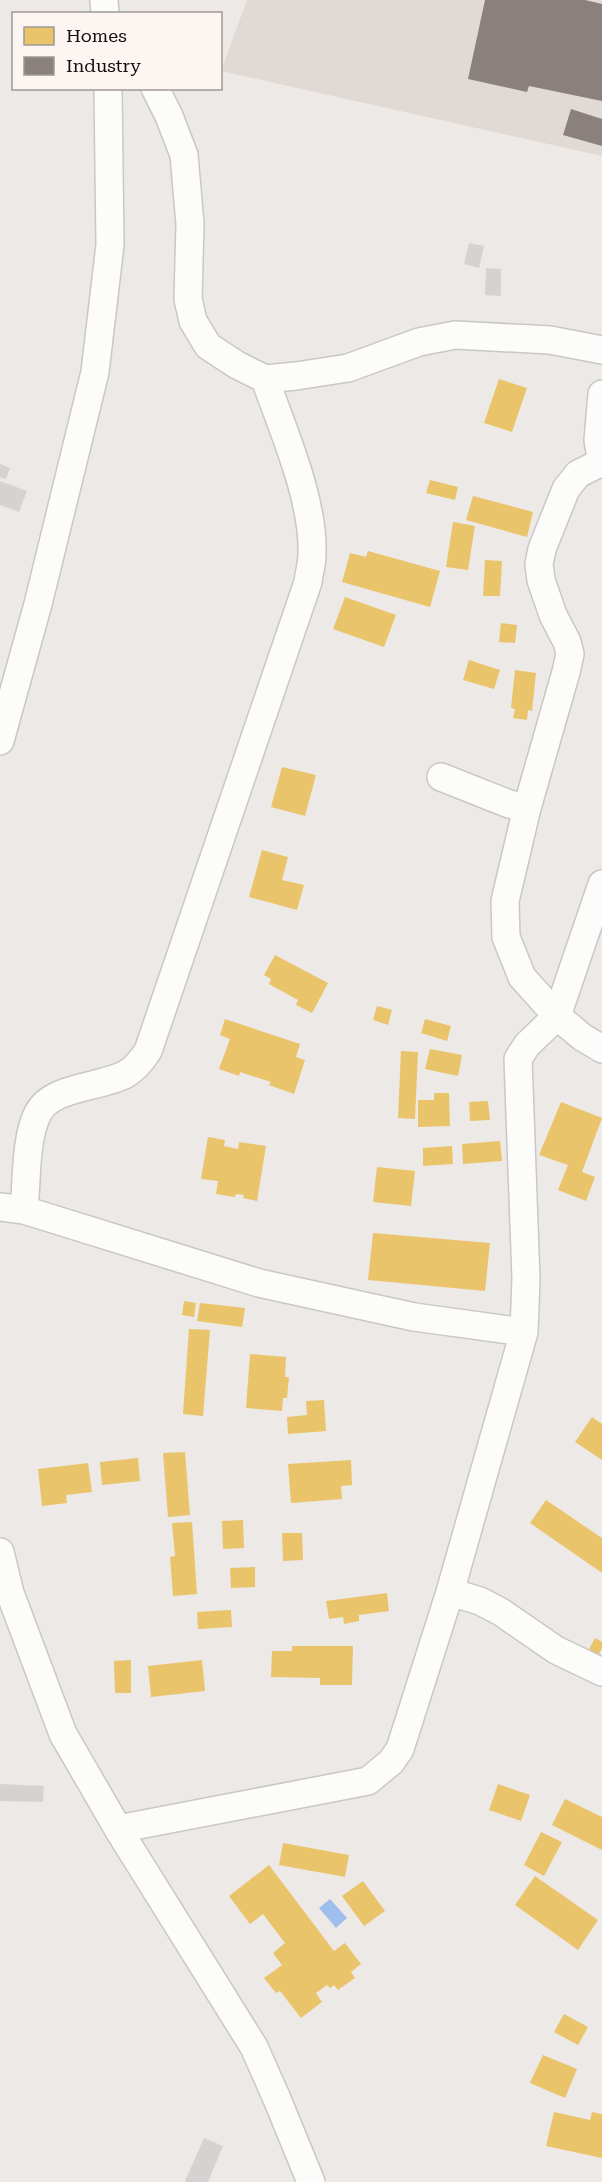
<svg xmlns="http://www.w3.org/2000/svg" width="602" height="2182" font-family="'Roboto Serif',serif">
  <rect width="100%" height="100%" fill="#ede9e7"/>
  <path fill="#e1d9d4" d="M247,0h355v156l-381,-85z"/>
  <path fill="#9ebfed" d="M330,1899l17,19 -11,10 -17,-20z"/>
  <path fill="#e9c46a" d="M499,379l28,9 -15,44 -28,-9z
    M430,480l28,7 -3,13 -29,-7z
    M473,496l60,16 -6,25 -61,-17z
    M453,522l22,4 -7,44 -22,-3z
    M368,551l72,20 -10,36 -88,-25 8,-29 16,4z
    M485,560l17,1 -2,35h-17z
    M345,597l51,18 -12,32 -51,-18z
    M501,623l16,2 -2,18 -16,-1z
    M469,660l31,10 -6,19 -31,-9z
    M515,670l21,3 -4,38 -4,-1 -1,10 -14,-2 2,-9 -4,-1z
    M282,767l34,8 -11,41 -34,-9z
    M262,850l26,7 -6,23 22,5 -7,25 -48,-13z
    M275,955l53,28 -16,30 -16,-8 2,-5 -29,-16 2,-5 -7,-4z
    M377,1006l15,4 -4,15 -15,-5z
    M225,1019l75,25 -4,13 9,3 -11,34 -25,-9 2,-3 -31,-10 -1,4 -20,-7 11,-30 -10,-4z
    M425,1019l26,7 -4,15 -26,-8z
    M430,1049l32,6 -4,21 -33,-7z
    M401,1051l17,1 -3,67 -17,-1z
    M434,1093h15l1,33 -32,1v-27h16z
    M488,1101l2,19 -20,1 -1,-19z
    M561,1102l41,16 -20,54 13,5 -9,24 -28,-11 10,-25 -29,-10z
    M208,1137l17,3 -1,6 14,3 1,-7 27,4 -9,55 -14,-3 1,-3 -8,-1 -1,3 -19,-3 2,-13 -17,-2z
    M500,1141l2,20 -39,3 -1,-20z
    M452,1146l1,18 -30,2v-18z
    M377,1167l38,4 -4,35 -38,-4z
    M373,1233l117,10 -5,48 -117,-11z
    M184,1301l12,2 -2,14 -12,-2z
    M200,1303l45,5 -3,19 -45,-6z
    M189,1329l21,1 -7,86 -20,-2z
    M250,1354l36,3 -1,20h4l-2,21h-4l-1,13 -36,-3z
    M324,1400l2,31 -38,3 -1,-17 20,-2 -1,-14z
    M592,1417l10,7v36l-27,-18z
    M185,1452l5,63 -22,2 -5,-64z
    M138,1458l2,23 -38,4 -2,-23z
    M351,1460l1,25 -11,1 1,13 -51,4 -3,-39z
    M88,1463l4,29 -26,3 1,8 -25,3 -4,-37z
    M546,1500l56,38v35l-72,-50z
    M243,1520l1,28 -21,1 -1,-28z
    M192,1522l5,72 -24,2 -3,-39 5,-1 -3,-33z
    M282,1533h20l1,27 -20,1z
    M255,1567v20l-24,1 -1,-20z
    M387,1593l2,18 -30,4v6l-15,3 -1,-7 -14,2 -3,-18z
    M231,1610l1,17 -34,2 -1,-17z
    M595,1638l7,4v6l-5,10 -10,-5z
    M292,1646h61l-1,39h-32v-7l-49,-1 1,-26h20z
    M131,1660v33h-16l-1,-32z
    M202,1660l3,31 -54,6 -3,-31z
    M498,1784l32,11 -9,26 -32,-11z
    M565,1799l37,18v33l-50,-25z
    M541,1832l21,10 -18,34 -20,-11z
    M283,1843l66,12 -4,22 -66,-12z
    M269,1865l65,86 11,-8 16,21 -10,8 4,6 -17,12 -4,-5 -4,3 -3,-3 -11,8 6,9 -21,16 -21,-27 -4,2 -12,-15 18,-13 -9,-12 12,-10 -22,-29 -13,10 -21,-28z
    M535,1876l63,44 -20,30 -63,-45z
    M363,1881l22,30 -21,15 -22,-30z
    M564,2014l24,13 -10,18 -24,-13z
    M543,2055l34,14 -12,29 -35,-15z
    M554,2112l36,8 2,-8 10,2v44l-56,-12z"/>
  <path fill="#8a817c" d="M485,0h100l17,4v97l-73,-15 -2,6 -59,-13z
    M571,109l31,10v27l-39,-11z"/>
  <path fill="#d5d2d1" d="M469,243l15,3 -5,22 -15,-4z
    M486,268l15,1v27l-16,-1z
    M0,464l10,4 -4,11 -6,-2z
    M0,481l27,10 -8,21 -19,-7z
    M0,1784l44,2 -1,16 -43,-1z
    M204,2138l19,8 -15,36h-20l-3,-1z"/>
  <g fill="none" stroke-linecap="round" stroke-linejoin="round">
    <defs>
      <path id="minor" d="M104,0l1,14
        M155,88l14,28 15,39 6,69 -2,75 5,22 15,25 29,19 28,14 31,-3 52,-8 71,-26 36,-7 95,5 52,10
        M602,394l-4,46 4,24
        M0,741l38,-137 57,-232 15,-127 -2,-157
        M441,777l68,27 18,4 39,-136 4,-18 -3,-12 -14,-27 -12,-35 -2,-16 3,-15 24,-60 12,-15 24,-12
        M527,808l-22,93 1,36 16,40 35,39 45,-132
        M0,1207l24,3 235,73 155,34 110,15
        M24,1210c3,-29 1,-72 14,-97 14,-27 62,-25 88,-39 9,-5 16,-14 22,-23l160,-469c1,-9 4,-18 4,-28 2,-55 -29,-123 -47,-175
        M0,1552l10,41 53,141 55,95 136,218 23,52 34,83
        M450,1592l30,9 21,11 55,38 46,22
        M118,1829l250,-48 23,-19 9,-13 50,-157 74,-260 2,-53 -8,-220 9,-14 30,-29 25,21 20,12"/>
    </defs>
    <use href="#minor" stroke="#cac7c5" stroke-width="30"/>
    <use href="#minor" stroke="#fcfcfb" stroke-width="27"/>
  </g>
  <rect x="12" y="12" width="210" height="78" fill="#fcf5f2" stroke="#9e9996" stroke-width="1.5"/>
  <rect x="24" y="27" width="30" height="18" fill="#e9c46a" stroke="#9e9996" stroke-width="1.5"/>
  <text x="66" y="42" font-size="18" fill="#110e0d">Homes</text>
  <rect x="24" y="57" width="30" height="18" fill="#8a817c" stroke="#9e9996" stroke-width="1.5"/>
  <text x="66" y="72" font-size="18" fill="#110e0d">Industry</text>
</svg>
